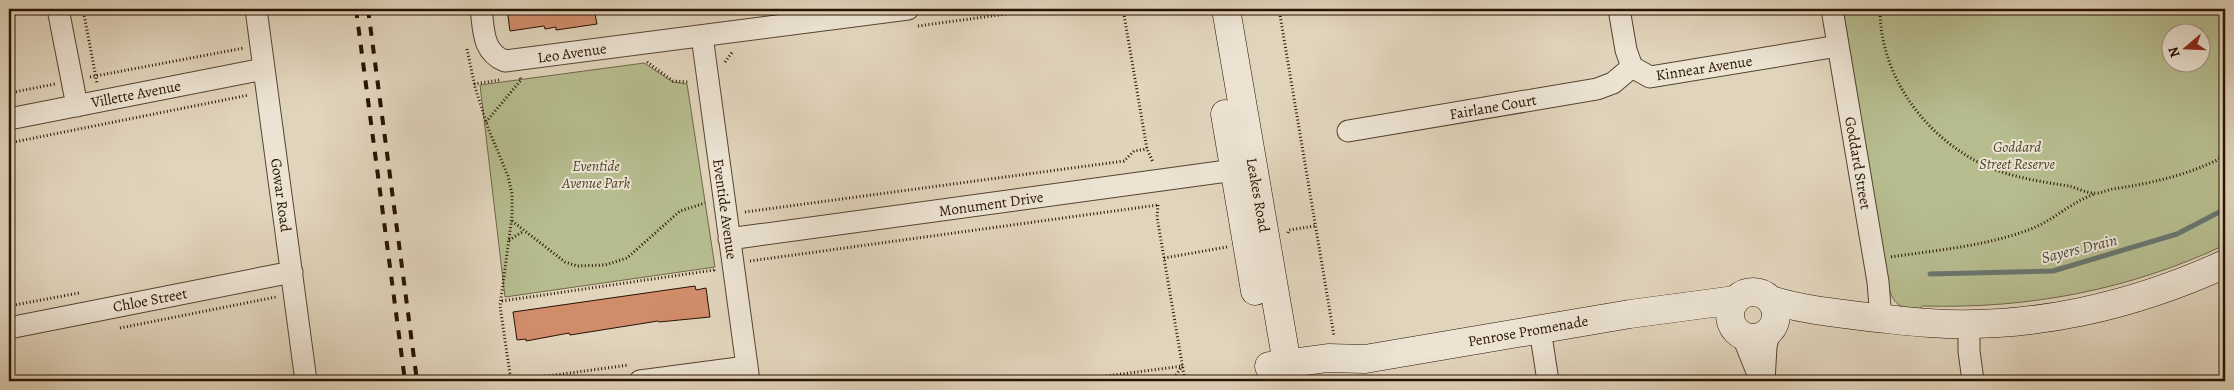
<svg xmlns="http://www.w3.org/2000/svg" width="2234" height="390" font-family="Alegreya,serif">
  <rect width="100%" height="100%" fill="#e1d4bc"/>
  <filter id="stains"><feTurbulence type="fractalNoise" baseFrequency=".004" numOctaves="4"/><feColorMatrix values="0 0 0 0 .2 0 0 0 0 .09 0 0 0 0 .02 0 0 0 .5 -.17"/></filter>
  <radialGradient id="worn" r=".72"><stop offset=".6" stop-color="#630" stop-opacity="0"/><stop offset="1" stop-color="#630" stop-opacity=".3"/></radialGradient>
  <path fill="#b6bc8e" stroke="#6f6847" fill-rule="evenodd" d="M1843,9h382v236c-96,45 -196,64 -302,61l-7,5c-16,-4 -23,-7 -27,-23zM2172,32h30v30h-30z
    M644,63l29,19 14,2 28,183 -210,30 -25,-212z"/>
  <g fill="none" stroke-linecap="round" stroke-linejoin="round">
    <path stroke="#69756e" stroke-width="5" d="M1930,274l123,-3 124,-37 48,-25"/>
  </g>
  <path fill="#d18c6b" stroke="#281300" d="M507,9h87l3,15 -41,6v-3l-11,2 -1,-3 -34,5z
    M695,286l1,4 10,-2 4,29 -51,5 -1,-1 -88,14 -1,-2 -43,8v-2l-9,1 -4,-28z"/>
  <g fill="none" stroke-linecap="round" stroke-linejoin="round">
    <defs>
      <path id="street" d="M58,9l19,97
        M256,9l50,372
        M481,9c3,21 1,43 24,52l403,-52
        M1619,9l7,41 6,17 18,10 188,-31
        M1832,9l46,273 2,25 -3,11
        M702,36l47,345
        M9,119l255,-50
        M1348,131l249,-42 16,-6 19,-16
        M729,239l520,-71
        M1969,324v27l4,30
        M9,328l283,-56
        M1540,329l8,52
        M1743,337l17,42
        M640,381l106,-14
        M1764,381l2,-34 3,-15"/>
      <path id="secondary" d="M1226,9l64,372
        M1225,114l30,177
        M1730 315a23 23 0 1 1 46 0a23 23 0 1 1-46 0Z
        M1771,300c32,10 65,13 98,17 20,2 40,5 60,6 102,7 204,-17 296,-59
        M1269,366l59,-8 37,1 265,-45 105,-14"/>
    </defs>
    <use href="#street" stroke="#56432f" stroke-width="23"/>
    <use href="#secondary" stroke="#281300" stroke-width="29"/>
    <path stroke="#281300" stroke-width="3" stroke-dasharray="1 2.5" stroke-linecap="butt" d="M83,9l14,74
      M1123,9l24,140 6,13
      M1279,9l55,327
      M1880,9c0,63 39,120 94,151 29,16 62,21 95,26 8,2 17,7 25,7 6,1 13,-3 19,-4 40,-6 76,-14 112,-33
      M918,26l125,-17
      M467,49l8,38 13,41 20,48 4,18v22l-12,90 11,75
      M647,62l26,19 16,1
      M725,62l8,-11
      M90,77l154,-29
      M474,84l26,-4
      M9,93l46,-9
      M486,122l35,-42 -1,-3
      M9,143l240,-48
      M1158,205l-1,12 28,164
      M745,212l379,-51 10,-10 13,-2
      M512,221l53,41 12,4 28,-1 22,-7 53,-47 25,-8
      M1288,233l1,-3 26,-4
      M509,240l15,-9
      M1891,257c46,-7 96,-11 140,-28 23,-9 40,-27 64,-35
      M1164,258l63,-11
      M750,261l408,-56
      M502,301l212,-31v-2
      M9,306l70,-13
      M120,328l156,-31
      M556,375l1,6
      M511,381l118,-16
      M1068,381l115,-15
      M1172,381l10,-15"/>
    <use href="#street" stroke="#ece3d3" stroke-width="21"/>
    <use href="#secondary" stroke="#ece3d3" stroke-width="28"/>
    <path stroke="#281300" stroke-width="4" stroke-dasharray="9 9" stroke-linecap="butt" d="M356,9l49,372
      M368,9l49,372"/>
  </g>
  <g text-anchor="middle" stroke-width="4" stroke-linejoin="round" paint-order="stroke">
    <g font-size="15" fill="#281300" stroke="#ece3d3">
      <text transform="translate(572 53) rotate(-8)" y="5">Leo Avenue</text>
      <text transform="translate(1704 68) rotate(-9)" y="5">Kinnear Avenue</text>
      <text transform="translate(136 94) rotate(-11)" y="5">Villette Avenue</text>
      <text transform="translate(1493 107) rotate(-10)" y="5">Fairlane Court</text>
      <text transform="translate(1858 163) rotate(80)" y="5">Goddard Street</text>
      <text transform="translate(281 195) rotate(82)" y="5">Gowar Road</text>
      <text transform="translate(1258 195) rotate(80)" y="5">Leakes Road</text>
      <text transform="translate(991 204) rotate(-8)" y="5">Monument Drive</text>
      <text transform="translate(725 209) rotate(82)" y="5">Eventide Avenue</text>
      <text transform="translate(150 300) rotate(-11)" y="5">Chloe Street</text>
      <text transform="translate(1528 331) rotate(-10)" y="5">Penrose Promenade</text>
    </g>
    <g font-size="15" font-style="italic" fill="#53462b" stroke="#ece3d3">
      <text x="2017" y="152">Goddard<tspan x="2017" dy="17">Street Reserve</tspan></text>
      <text x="596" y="171">Eventide<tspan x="596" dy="17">Avenue Park</tspan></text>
    </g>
    <g font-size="16" font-style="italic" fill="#4e4c40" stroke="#ece3d3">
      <text transform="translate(2079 248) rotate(-14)" y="6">Sayers Drain</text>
    </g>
  </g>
  <rect width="2234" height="390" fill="none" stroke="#e1d4bc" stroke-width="30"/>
  <rect x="10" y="10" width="2214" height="370" fill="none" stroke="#281300" stroke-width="2.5"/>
  <rect x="15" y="15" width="2204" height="360" fill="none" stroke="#281300"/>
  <g transform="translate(2186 48) rotate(251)"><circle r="24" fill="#ece3d3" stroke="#9e907f"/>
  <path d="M0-4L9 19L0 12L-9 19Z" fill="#8f2418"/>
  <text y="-8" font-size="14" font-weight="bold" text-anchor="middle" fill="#281300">N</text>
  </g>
  <rect width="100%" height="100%" filter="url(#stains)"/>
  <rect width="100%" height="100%" fill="url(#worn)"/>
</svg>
